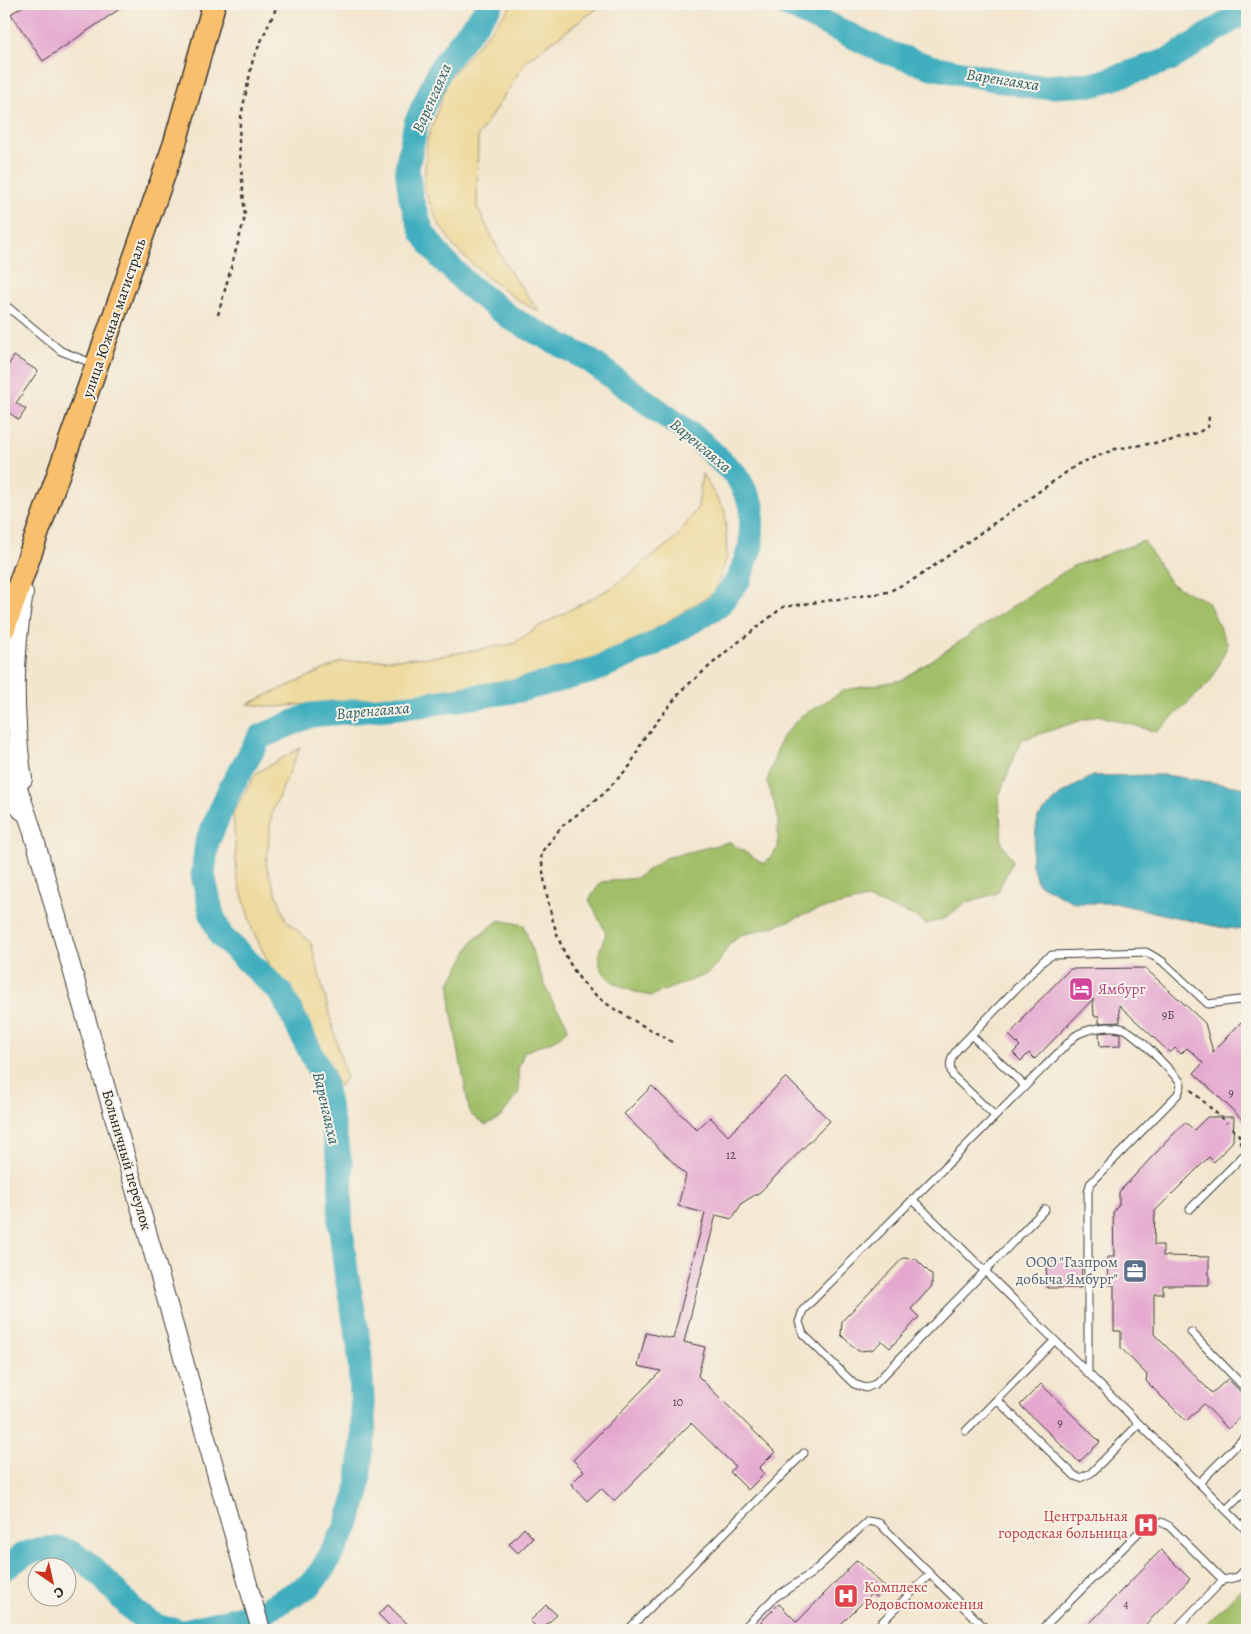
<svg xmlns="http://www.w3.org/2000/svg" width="1251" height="1634" font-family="Alegreya,serif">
  <rect width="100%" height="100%" fill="#f7f3e8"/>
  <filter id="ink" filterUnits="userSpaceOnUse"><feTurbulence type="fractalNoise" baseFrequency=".02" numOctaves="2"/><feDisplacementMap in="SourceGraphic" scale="10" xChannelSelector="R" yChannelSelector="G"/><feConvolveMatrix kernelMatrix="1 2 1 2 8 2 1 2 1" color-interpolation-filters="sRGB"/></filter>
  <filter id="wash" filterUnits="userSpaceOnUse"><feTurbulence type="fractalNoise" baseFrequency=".0096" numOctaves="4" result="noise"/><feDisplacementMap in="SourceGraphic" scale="20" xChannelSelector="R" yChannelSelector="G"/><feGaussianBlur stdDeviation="1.12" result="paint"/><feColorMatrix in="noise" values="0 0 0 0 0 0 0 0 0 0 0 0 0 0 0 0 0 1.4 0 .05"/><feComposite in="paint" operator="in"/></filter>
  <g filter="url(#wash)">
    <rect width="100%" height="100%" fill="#f3e6cf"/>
    <path fill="#a1bf67" stroke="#5e6e42" d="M1144,541l27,43 37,18 20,43 -18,37 -53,50 -59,-17 -77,25 -22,56 3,48 11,17 -16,32 -32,10 -21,16 -18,5 -11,-8 -48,-17 -50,11 -39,15 -36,10 -13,9 -11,20 -13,11 -55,21c-20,-5 -53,-14 -51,-41 0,-6 5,-15 7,-22l-17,-33 12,-18 35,-4 29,-20 64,-16 35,22 14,-16v-32l-11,-35 14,-43 20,-22 44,-26 57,-10 171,-114z
      M499,920l25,5c8,26 16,50 27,74 6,12 15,18 17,30l-13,11 -31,12 -6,18 1,22 -18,25 -15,8 -16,-11 -19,-105 -1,-25 23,-43z
      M1247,1582v48h-46z"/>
    <path fill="#eeda9e" stroke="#857b5d" d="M513,4h95l-9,3 -72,53 -49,76 -1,71 31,62 32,43 -21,-11 -32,-24 -32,-29 -18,-27 -13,-33 3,-48 22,-62z
      M702,474l23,37 2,45 -12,36 -91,56 -85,27 -120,19 -144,13 -27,-3 93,-42 92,-5 80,-13 25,-17 75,-40 64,-50 21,-30z
      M300,748l-28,64 -6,53 20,55 25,23 35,135 -7,8 -50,-93 -9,-7 -27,-55 -16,-54 -4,-65 23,-39z"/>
    <path fill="#40aebe" stroke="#2e656d" d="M1165,775l82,13v142l-29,-3 -103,-24h-40l-38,-20 -6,-22 7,-44 22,-22 32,-19z"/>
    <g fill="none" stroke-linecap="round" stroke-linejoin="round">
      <path stroke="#40aebe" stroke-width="25" d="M785,4l98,47 48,16 103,20 62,-3 75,-25 76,-49
        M4,1569c6,-4 14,-12 22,-15 71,-30 90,74 149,76
        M189,1630l73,-18 48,-27 12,-15 23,-40 12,-34 7,-62 -5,-91 -13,-71 -6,-52 1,-53 -19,-92 -40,-81 -61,-58 -9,-21 -9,-40 4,-33 23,-53 30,-52 51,-22 110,-10 99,-15 69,-18 61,-26 68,-40 21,-27 12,-34 1,-40 -15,-29 -37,-35 -111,-81 -77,-41 -43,-33 -28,-28 -19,-26 -11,-34 -4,-30 9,-45 25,-56 50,-63"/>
    </g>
    <g id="blocks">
      <path fill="#e4a8cf" d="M26,4h101l-84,57 -32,-47z
        M14,356l24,15 -22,32 10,6 -7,11 -15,-11v-37z
        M1145,968l60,55 8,29 28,-30 6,6v96l-53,-51 9,-10 -8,-8 -8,-7 -6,6 -6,-6 -5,5 -51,-48 1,17 -21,1v-7h-5l-1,-17 -58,60 -6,-6 -8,8 -8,-8 7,-7 -11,-11 13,-14 1,-4 47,-48z
        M1112,1032l8,1v13l-20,1 -1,-14z
        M786,1077l44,44 -70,71 -18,11 -10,16 -16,-4 -32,127 21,5 -7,29 77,76 -16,16 5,6 -16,16 -18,-18 5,-6 -44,-43 -77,78 -13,-13 -14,13 -16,-17 13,-13 -11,-11 88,-89 -23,-5 8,-33 27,6 32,-126 -27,-7 8,-31 -62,-61 28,-28 45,44 13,-13 18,19z
        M1207,1117h27l-1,24 -19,21 -5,-5 -54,54 -1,34h9v11l46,1v28h-46v9h-9v40l58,59 16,-14 19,19v13l-19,18 -24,-25 -18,17 -40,-40 1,-6 -26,-27v-17h-7v-46h-6l-1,-28h7l-1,-44 6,-9v-12l66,-70 9,8z
        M903,1258l13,1 16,16v11l-21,23 8,8 -29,31 -8,-7 -10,9 -14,1 -17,-16 1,-14z
        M1046,1261l36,1 -1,26h-34z
        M1041,1384l59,58 -21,20 -59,-57z
        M524,1528l9,10 -15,15 -9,-9z
        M1161,1550l29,29 -50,51h-57z
        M857,1560l29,28 -10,10 -4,-5 -37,37h-82l26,-26 18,18z
        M388,1605l26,25h-20l-16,-16z
        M546,1605l11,10 -17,15 -10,-9z"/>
    </g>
  </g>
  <g filter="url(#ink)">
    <use href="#blocks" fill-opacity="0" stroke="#3c3a37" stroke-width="1"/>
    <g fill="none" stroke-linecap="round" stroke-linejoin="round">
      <defs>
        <path id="service" d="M4,304l57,47 33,13
          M971,1035c-12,13 -27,23 -18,41l42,40
          M1025,1086l-54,-51 72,-74 9,-6 94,-3 16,9 46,43 39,-5
          M913,1200l286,283
          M1045,1209l-170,175 -9,4 -12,-4 -51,-50 -4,-12 4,-12 272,-274c10,-7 37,-12 49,-7 15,6 42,38 55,51l2,5 -3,9 -88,90 -2,8v182
          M1190,1209l53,-53h4
          M1191,1332l56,58
          M997,1400l78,76 5,2 11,-5 48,-49
          M966,1431l88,-90
          M1247,1435l-48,48 48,48
          M1226,1510l21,-21
          M1223,1580l15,-3 9,-10
          M628,1630l176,-177
          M742,1630l32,-32 38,-25 56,-52 11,2 51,51
          M874,1630l56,-56 57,56
          M1041,1630l107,-107 13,-1 8,4 54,54 -48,50"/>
        <path id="tertiary" d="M4,747l27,79 230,804
          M23,779c-10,-63 -10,-123 1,-186
          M4,790l18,21"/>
        <path id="trunk" d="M4,628l171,-485 39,-139"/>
      </defs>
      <use href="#service" stroke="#3c3a37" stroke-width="9"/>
      <use href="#tertiary" stroke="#3c3a37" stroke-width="20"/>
      <use href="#trunk" stroke="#3c3a37" stroke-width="25"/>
      <path stroke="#3c3a37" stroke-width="2.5" stroke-dasharray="4 4" stroke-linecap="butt" d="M218,315l27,-98 -6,-76 1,-20 13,-62 25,-55
        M672,1042c-27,-16 -58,-30 -81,-51 -34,-31 -46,-94 -50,-138l21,-27 39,-30 29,-30 14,-28 38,-48 45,-39 56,-44 105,-15 30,-15 160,-113 37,-15 59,-9 23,-7 11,-6 1,-11
        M1191,1090l36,33
        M1232,1128l7,7 2,12"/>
      <use href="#service" stroke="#fff" stroke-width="7"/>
      <use href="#tertiary" stroke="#fff" stroke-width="18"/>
      <use href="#trunk" stroke="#f9bf6d" stroke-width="22"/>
    </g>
  </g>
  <defs>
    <symbol id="hotel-square" viewBox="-11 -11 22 22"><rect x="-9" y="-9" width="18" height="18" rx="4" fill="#d1479c" stroke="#f7f3e8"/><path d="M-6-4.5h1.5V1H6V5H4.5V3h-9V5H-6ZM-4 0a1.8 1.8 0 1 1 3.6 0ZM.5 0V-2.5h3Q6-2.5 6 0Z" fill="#fff"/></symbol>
    <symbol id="office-square" viewBox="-11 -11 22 22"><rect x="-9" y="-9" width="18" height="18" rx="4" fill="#5c6f8a" stroke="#f7f3e8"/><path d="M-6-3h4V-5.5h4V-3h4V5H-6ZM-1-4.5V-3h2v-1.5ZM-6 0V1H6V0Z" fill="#fff"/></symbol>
    <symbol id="hospital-square" viewBox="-11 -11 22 22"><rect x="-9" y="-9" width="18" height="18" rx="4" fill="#e0444e" stroke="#f7f3e8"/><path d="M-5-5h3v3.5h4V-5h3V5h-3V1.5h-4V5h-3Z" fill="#fff"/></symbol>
  </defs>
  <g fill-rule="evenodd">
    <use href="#hotel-square" x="1067" y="975" width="28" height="28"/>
    <use href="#office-square" x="1121" y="1257" width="28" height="28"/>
    <use href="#hospital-square" x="1132" y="1511" width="28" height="28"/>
    <use href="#hospital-square" x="832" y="1582" width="28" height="28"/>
  </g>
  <g text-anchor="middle" stroke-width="4" stroke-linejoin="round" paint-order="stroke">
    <g font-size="12" fill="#4e3f49">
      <text x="1168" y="1019">9Б</text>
      <text x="1231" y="1097">9</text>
      <text x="731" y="1159">12</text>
      <text x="678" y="1406">10</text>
      <text x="1060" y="1427">9</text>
      <text x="1126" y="1608">4</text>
    </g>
    <g font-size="15" fill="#1c1c1c" stroke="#f7f3e8">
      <text transform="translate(114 318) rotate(-71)" y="5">улица Южная магистраль</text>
      <text transform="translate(127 1160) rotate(74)" y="5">Больничный переулок</text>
    </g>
    <g font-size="15" fill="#b23c85" stroke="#f7f3e8" text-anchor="start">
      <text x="1098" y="994">Ямбург</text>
    </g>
    <g font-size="15" fill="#4e5e75" stroke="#f7f3e8" text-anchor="end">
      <text x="1118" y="1267">ООО "Газпром<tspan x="1118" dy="17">добыча Ямбург"</tspan></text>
    </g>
    <g font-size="15" fill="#be3a42" stroke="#f7f3e8" text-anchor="end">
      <text x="1128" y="1521">Центральная<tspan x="1128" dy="17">городская больница</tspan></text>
      <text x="864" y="1592" text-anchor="start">Комплекс<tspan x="864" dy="17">Родовспоможения</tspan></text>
    </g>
    <g font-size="16" font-style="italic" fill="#2c5e65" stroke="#f7f3e8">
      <text transform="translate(1003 79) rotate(9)" y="6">Варенгаяха</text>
      <text transform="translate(431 98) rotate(-66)" y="6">Варенгаяха</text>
      <text transform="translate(701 445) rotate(40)" y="6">Варенгаяха</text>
      <text transform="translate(373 710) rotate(-5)" y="6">Варенгаяха</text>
      <text transform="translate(327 1108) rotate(77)" y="6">Варенгаяха</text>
    </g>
  </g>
  <rect width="1251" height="1634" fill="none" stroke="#f7f3e8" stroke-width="20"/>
  <g transform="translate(52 1582) rotate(146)"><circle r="24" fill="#f7f3e8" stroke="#9f9d96"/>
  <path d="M0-4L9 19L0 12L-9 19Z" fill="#c8321e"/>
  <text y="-8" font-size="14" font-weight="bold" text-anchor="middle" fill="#1c1c1c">С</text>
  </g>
</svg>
